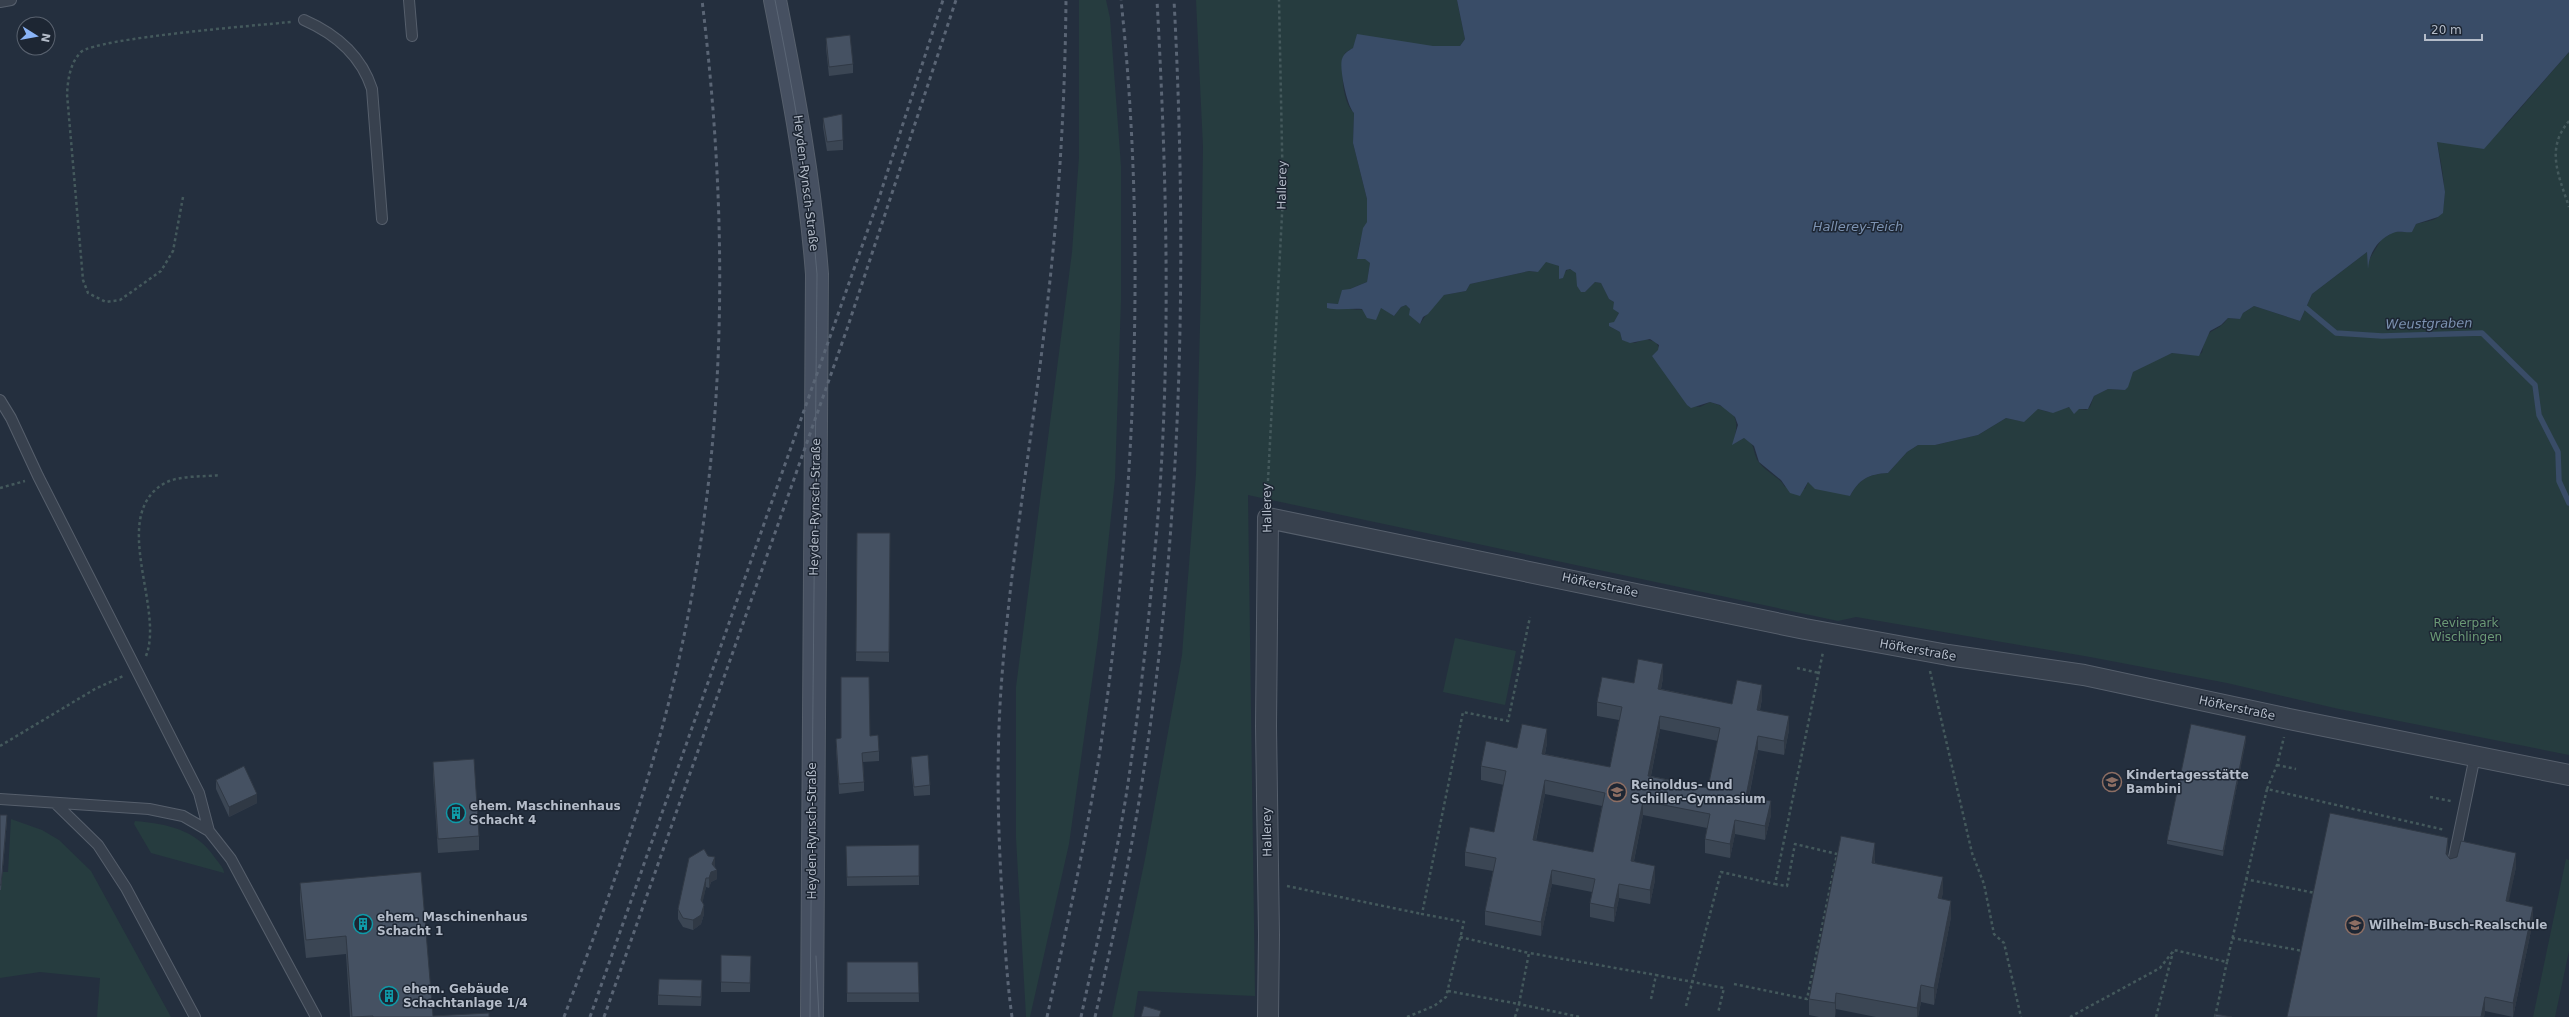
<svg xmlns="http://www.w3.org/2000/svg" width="2569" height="1017" font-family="'DejaVu Sans',sans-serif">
  <rect width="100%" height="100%" fill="#242f3e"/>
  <path fill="#263c3f" d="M1079,0h27l4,18 11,148v134l-6,179 -17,160 -29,205 -39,173h-4l-10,-179v-151l56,-435 7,-95z
    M1196,0h261l8,39 -5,7 -107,2 -8,5c-4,16 -4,48 9,60l-1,30 14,56v23l-7,20 -3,17 8,-1 5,5 -3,19 -17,7 -12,15 -11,-1c17,7 37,9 55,4l12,9 7,-9 5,-2 4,4v7l5,2 5,6c6,-9 14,-22 24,-29l22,-4 4,-7 59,-13 7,1 9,-10h7l8,5 -1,12 9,-10 7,2 10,21 10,-10 6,1 8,16 5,3v7l5,4 -5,10h-4l-1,3 11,6 2,8 13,3 10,-4 11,3 31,63 13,2 10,-5c27,8 30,17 23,42l11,-6c12,5 8,13 14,23 7,11 21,15 27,26l20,2 3,-7 42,14c9,-17 19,-22 38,-23l19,-21 11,-7h17l43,-10 28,-17 14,3 18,-12 10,3 17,-5 21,3 4,-3 4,-11 14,-7 17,1 8,-18 30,-16 10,-3 20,2 9,-2c5,-30 14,-17 26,-35l11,1 4,-6 11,-7 46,15 12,-27 55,-42 2,8 12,-20 12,-8h19l4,-8c7,-2 16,-3 21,-6 15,-10 3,-60 0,-76l68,-16 64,-74v703l-230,-46 -112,-26 -137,-26 -234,-40 -18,4 -590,-126 7,501 -117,-5 -4,26h-22l33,-158 37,-204 14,-181 5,-186 2,-141z
    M1455,638l61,13 -11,54 -62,-13z
    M11,819l31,11 17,10 32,31 80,146h-74l3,-39 -60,-6 -40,6v-88l3,-18h5z
    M135,821c32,3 61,8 80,37 3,4 9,10 9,15l-73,-20 -17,-29z
    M2566,859l3,1v91l-14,66h-22z"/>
  <path fill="#394c67" d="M1457,0h1112v52l-85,97 -47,-7 8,50 -2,21 -5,4 -22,7 -4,8c-6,1 -14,-2 -19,1 -15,6 -24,20 -25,36l-1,-17 -55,42 -12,27 -46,-15 -11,7 -3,6 -12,-1 -7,7 -11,6 -11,25 -27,-3 -39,19 -5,15 -3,3 -17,-1 -14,7 -6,13h-9l-5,5 -5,-7 -16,6 -15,-4 -14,13 -18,-4 -28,17 -43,10h-17l-11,7 -19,21c-19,1 -29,6 -38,23l-35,-7 -7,-7 -8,14 -10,-3 -9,-13 -22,-18 -5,-16 -10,-8 -12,7 6,-20 -3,-8 -15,-12 -10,-3 -19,6 -4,-3 -35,-49 6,-6 1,-5 -9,-6 -20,4 -8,-3 -2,-8 -11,-6v-3l5,-1 5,-9 -6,-4 1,-7 -5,-3 -8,-16 -6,-1 -10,10h-4l-4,-6 -1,-13 -6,-4 -4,1 -3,8 -4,1v-13l-13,-4 -8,10 -9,-1 -59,13 -4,7 -22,4 -16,19 -5,3 -3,7 -11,-9 1,-6 -4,-4 -5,2 -7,9 -13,-8 -5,12 -9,-2 -5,-9c-12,-1 -23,2 -35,-1v-5l11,1 4,-14 8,-1 17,-7 3,-19 -5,-4h-8l6,-31 4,-6v-23l-14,-56 1,-30c-7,-7 -15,-45 -12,-54 2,-6 6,-8 11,-11l4,-14 76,12h27l5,-7z"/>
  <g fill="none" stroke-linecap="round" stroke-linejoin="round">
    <path stroke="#394c67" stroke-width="5.5" d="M2306,308l30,25 46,3 100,-3 53,52 4,30 19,37 1,29 10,22"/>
    <defs>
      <path id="service" d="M409,0l3,36
        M0,2l11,-2
        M304,20c32,14 57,35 68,69l10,130
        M0,400l11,18 27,58 161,317 10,38 22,28 85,158
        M0,799l149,10 34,7 26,15
        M56,804l42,41 28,43 69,129
        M2452,867l23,-111"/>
      <path id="minor" d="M1268,1017l1,-82 -3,-209 2,-208 537,111 143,26 136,20 205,44 280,56"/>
      <path id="secondary" d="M775,0c18,91 35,181 42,274l-5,743"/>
    </defs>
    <use href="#service" stroke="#565f6c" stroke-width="12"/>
    <use href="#minor" stroke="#565f6c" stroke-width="22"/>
    <use href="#secondary" stroke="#565f6c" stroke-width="24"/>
    <path stroke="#44595c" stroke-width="2.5" stroke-dasharray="3 3" stroke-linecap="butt" d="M2569,121c-24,28 -10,55 0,86
      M183,197l-10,54 -12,20 -41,29 -14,2 -18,-9 -5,-13 -16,-186c1,-15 3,-31 14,-42 16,-14 180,-27 210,-30
      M0,488l25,-7
      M1267,499l16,-303 -4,-196
      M146,656c19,-48 -38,-141 19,-173 15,-8 39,-6 55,-8
      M1797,668l22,5
      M1930,671l42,182 12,31 10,50 10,9 17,74
      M0,746l95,-57 28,-13
      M2277,765l19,4
      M2267,789l10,-24 7,-28
      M2430,797l21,4
      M2245,879l70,14
      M1287,886l135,28
      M1460,937l69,16
      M2232,938l71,13
      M1734,984l73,15 30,-145 -42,-10 -8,42 -12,-2
      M1448,991l71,13 10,-51 127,22
      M1651,999l5,-24 68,13 -6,25
      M1686,1006l35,-134 54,12 48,-232
      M1407,1017l27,-11 12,-9 18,-75 -42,-8 41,-202 45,9 22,-104
      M1515,1017l4,-13 61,13
      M2070,1017l90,-49 14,-18 53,12 40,-173 178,41
      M2156,1017l17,-65
      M2215,1017l12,-55"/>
    <use href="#service" stroke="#38414e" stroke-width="10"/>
    <use href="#minor" stroke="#38414e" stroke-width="20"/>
    <use href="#secondary" stroke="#465061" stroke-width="22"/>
    <path stroke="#5a6575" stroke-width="1" d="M775,0c18,91 35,181 42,274l-7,743
      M816,956l3,61"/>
    <path stroke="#5a6575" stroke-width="3" stroke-dasharray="4 4" stroke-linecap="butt" d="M564,1017c44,-117 88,-235 115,-358 49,-220 50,-436 23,-659
      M590,1017l289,-819 64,-198
      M604,1017l243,-688 109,-329
      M1012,1017c-5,-36 -7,-71 -9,-107 -5,-73 -7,-148 -2,-221 9,-128 32,-254 46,-382 12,-102 18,-204 19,-307
      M1047,1017c20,-91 40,-181 54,-273 34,-241 46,-502 20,-744
      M1081,1017c16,-75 34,-151 46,-227 12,-80 21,-160 28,-240 17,-183 12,-367 2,-550
      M1095,1017c17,-74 33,-147 45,-222 42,-263 48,-529 34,-795"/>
  </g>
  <path fill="#3b4654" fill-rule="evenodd" d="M826,38l27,26v9l-24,3 -3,-28z
    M823,118l20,22v10l-16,1 -4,-24z
    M857,533h33l-1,129 -33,-1z
    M1663,678l-2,11 71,15 30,-5 -2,11 29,20 -5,25 -26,-5 -9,47 22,18 -6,25 -30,-6 -5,24 -25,-5v-14l2,-11 -64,-13 -9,46 21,19 -5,24 -31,-6 -5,24 -24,-5v-14l2,-11 -40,-8 -11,52 -56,-11v-14l8,-40 -28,-5v-14l29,-20 10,-47 -23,-5v-14l36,-18 30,-5 -2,11 65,13 9,-47 -22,-4v-14l37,-19zM1660,729l58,12 -10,47 -57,-12zM1545,794l57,12 -9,46 -57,-11z
    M870,736l9,15v10l-16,1 1,20v9l-25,3 -3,-46v-9z
    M2246,740l-23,116 -56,-12v-4z
    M911,757l19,28v10l-16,1 -3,-30z
    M433,762l46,74v14l-41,3 -5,-77z
    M216,780l41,23 -28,14 -13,-28z
    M0,815l7,5 -6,70h-1z
    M919,845v40l-72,1 -1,-40z
    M2448,853v3l2,3 66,8 -8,35 25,19 -20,96 -28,-6 -1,6h-197z
    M708,856l7,10 2,13 -6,3 -2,6 -3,-1 -4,16 2,11 -3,10 -8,6 -10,-3 -5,-8v-10z
    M1875,859v4l68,30 -2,6 10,18 -17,88 -13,-3 -3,15h-42l-40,-8 -1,8h-16l-10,-2v-16z
    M300,883l133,133 56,1h-139l-4,-63 -40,4 -6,-57z
    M721,955l30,1 -1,36h-29z
    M847,962h71l1,40h-72z
    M702,990l-1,16 -43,-1v-10z"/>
  <path fill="#303945" d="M1663,664v14l-5,25v-14z
    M1762,685v14l-5,24v-13z
    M1660,716v13l-12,61v-14z
    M1789,716v14l-5,25v-14z
    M1547,729v14l-5,24v-13z
    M1758,736v14l-12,60v-14z
    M2246,736v4l-23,116v-5z
    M1545,780v14l-12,60v-14z
    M257,794v9l-28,14v-10z
    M1643,801v14l-12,60v-14z
    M1771,801v14l-6,25v-14z
    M7,815v5l-6,70v-5z
    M1735,820v14l-5,24v-14z
    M2448,838v15l-2,16v-15z
    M1875,843v16l-3,20v-16z
    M2516,853v14l-10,48v-14z
    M715,857v9l-2,6 4,-2v9l-6,3 -2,6v-10l3,-14z
    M1655,866v14l-5,24v-14z
    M1552,870v14l-11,52v-14z
    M1943,877v16l-5,22v-17z
    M706,878v9l-5,23v-10z
    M1619,884v14l-5,24v-14z
    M1951,901v16l-17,88v-17z
    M704,905v9l-3,10 -8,6v-10z
    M2533,907v14l-20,96v-14z
    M1921,985v17l-3,15h-1v-9z
    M1836,993v16l-1,8v-14z
    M2485,997v14l-1,6h-3z"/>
  <path fill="#455162" stroke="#303945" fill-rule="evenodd" d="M850,35l3,29 -24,3 -3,-29z
    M842,114l1,26 -16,2 -4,-24z
    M857,533h33l-1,119h-33z
    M1638,659l25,5 -5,25 74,15 5,-24 25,5 -5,25 32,6 -5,25 -26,-5 -12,60 25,5 -6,25 -30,-6 -5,24 -25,-5 5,-25 -67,-13 -12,60 24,5 -5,24 -31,-6 -5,24 -24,-5 5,-24 -43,-9 -11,52 -56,-11 11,-53 -31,-6 5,-25 24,5 12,-61 -25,-5 5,-25 31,7 5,-24 25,5 -5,25 68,13 12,-60 -25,-5 5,-25 32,6zM1660,716l60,12 -12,60 -60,-12zM1545,780l60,13 -12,59 -60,-12z
    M841,677h28l1,59 8,-1 1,16 -17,2 2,29 -25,2 -3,-45 5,-1z
    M2191,724l55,12 -23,115 -56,-11z
    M928,755l2,30 -16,2 -3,-30z
    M474,759l5,77 -41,3 -5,-77z
    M244,766l13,28 -28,13 -13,-27z
    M2330,813l115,24 3,1 -2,16 4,5 7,-2 4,-16 55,12 -10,48 27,6 -20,96 -28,-6 -4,20h-194z
    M0,815h7l-6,70h-1z
    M1841,836l34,7 -3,20 71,14 -5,21 13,3 -17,87 -13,-3 -4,23 -81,-15 -1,10 -26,-4z
    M919,845v31l-72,1 -1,-31z
    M704,849l4,7 7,1 -3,7 5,6 -6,2 -2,6h-3l-5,22 3,5 -3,10 -8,5 -10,-2 -5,-9 11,-51z
    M421,872l12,144 56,-3v4h-116v-1l-21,1 -6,-81 -40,4 -6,-57z
    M721,955l30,1 -1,27 -29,-1z
    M847,962h71l1,31h-72z
    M659,979l43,1 -1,17 -43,-2z
    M1144,1006l17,5 -2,6h-18z
    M2215,1014l17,3h-17z"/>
  <defs>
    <symbol id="school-ring" viewBox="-11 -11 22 22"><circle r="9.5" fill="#1d2633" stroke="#8d6e63" stroke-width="1.5"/><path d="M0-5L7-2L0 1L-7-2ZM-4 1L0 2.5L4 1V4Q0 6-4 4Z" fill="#8d6e63"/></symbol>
    <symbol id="building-ring" viewBox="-11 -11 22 22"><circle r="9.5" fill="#1d2633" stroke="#0f9aa8" stroke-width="1.5"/><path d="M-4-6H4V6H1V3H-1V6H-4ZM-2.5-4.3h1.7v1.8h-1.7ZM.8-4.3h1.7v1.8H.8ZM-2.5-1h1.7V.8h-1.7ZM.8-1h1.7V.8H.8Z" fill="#0f9aa8"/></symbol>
  </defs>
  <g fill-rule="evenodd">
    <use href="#school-ring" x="2101" y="771" width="22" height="22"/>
    <use href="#school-ring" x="1606" y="781" width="22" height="22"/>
    <use href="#building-ring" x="445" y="802" width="22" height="22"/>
    <use href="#building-ring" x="352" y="913" width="22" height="22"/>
    <use href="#school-ring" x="2344" y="914" width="22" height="22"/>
    <use href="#building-ring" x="378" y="985" width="22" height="22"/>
  </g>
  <g text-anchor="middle" stroke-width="3" stroke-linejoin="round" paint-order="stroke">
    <g font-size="12" fill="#b4bcc9" stroke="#1d2633">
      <text transform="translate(806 183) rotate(83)" y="4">Heyden-Rynsch-Straße</text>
      <text transform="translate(1282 185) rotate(-89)" y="4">Hallerey</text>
      <text transform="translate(815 507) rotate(-89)" y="4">Heyden-Rynsch-Straße</text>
      <text transform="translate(1267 508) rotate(-91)" y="4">Hallerey</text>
      <text transform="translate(1600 585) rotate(12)" y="4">Höfkerstraße</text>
      <text transform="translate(1918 650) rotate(10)" y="4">Höfkerstraße</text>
      <text transform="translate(2237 708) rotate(12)" y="4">Höfkerstraße</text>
      <text transform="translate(812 831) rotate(-90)" y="4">Heyden-Rynsch-Straße</text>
      <text transform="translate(1267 832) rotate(-91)" y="4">Hallerey</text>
    </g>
    <g font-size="12" fill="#6b9a76" stroke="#1d2633">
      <text x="2466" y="627">Revierpark<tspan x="2466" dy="14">Wischlingen</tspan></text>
    </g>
    <g font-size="12" font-weight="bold" fill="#b4bcc9" stroke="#1d2633" text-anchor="start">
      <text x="2126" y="779">Kindertagesstätte<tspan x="2126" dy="14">Bambini</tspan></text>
      <text x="1631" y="789">Reinoldus- und<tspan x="1631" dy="14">Schiller-Gymnasium</tspan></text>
      <text x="470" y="810">ehem. Maschinenhaus<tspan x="470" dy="14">Schacht 4</tspan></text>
      <text x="377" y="921">ehem. Maschinenhaus<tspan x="377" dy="14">Schacht 1</tspan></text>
      <text x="2369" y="929">Wilhelm-Busch-Realschule</text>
      <text x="403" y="993">ehem. Gebäude<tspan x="403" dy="14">Schachtanlage 1/4</tspan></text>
    </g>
    <g font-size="13" font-style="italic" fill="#7c92b1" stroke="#1d2633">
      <text x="1858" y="231">Hallerey-Teich</text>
      <text transform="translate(2429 323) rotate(-1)" y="5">Weustgraben</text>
    </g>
  </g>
  <g transform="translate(36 36) rotate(101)"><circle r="19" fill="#1d2633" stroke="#59626f"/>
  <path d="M0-3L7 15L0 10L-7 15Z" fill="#8ab4f8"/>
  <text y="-6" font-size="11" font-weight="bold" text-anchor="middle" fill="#b4bcc9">N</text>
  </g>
  <path d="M2425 34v6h57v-6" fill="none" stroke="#b4bcc9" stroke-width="2"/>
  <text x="2431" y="34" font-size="12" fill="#b4bcc9" stroke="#1d2633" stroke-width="3" paint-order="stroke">20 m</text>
</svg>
